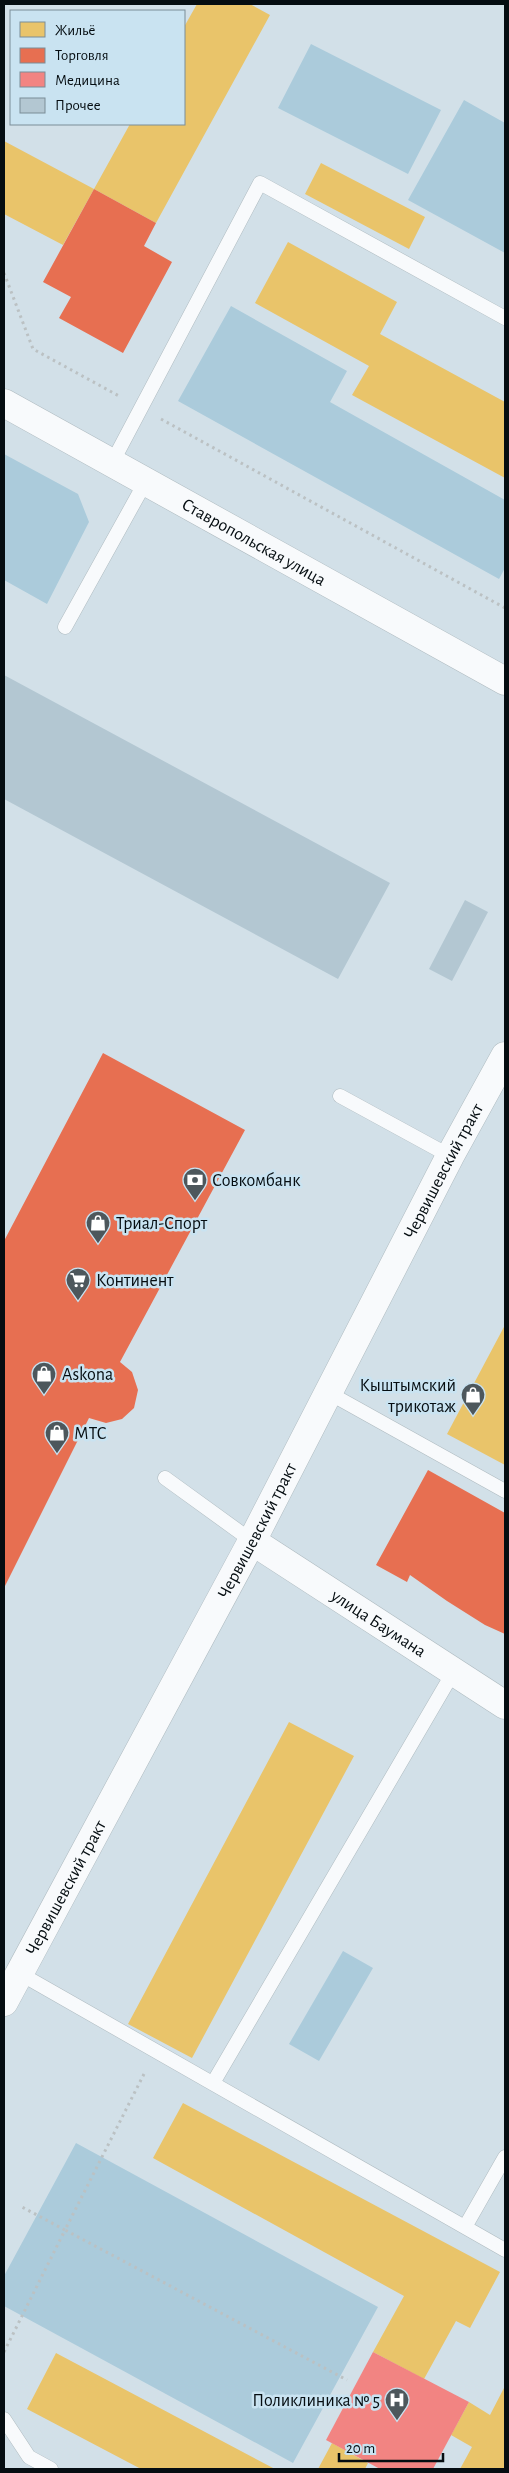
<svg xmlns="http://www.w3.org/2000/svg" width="509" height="2473" font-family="'Alegreya Sans',sans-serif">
  <rect width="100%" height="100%" fill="#d2e0e8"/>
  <path fill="#abcbdb" d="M311,44l130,66 -33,64 -130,-66z
    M464,100l41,23v130l-97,-53z
    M231,306l116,65 -17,31 175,98v68l-6,11 -321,-178z
    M4,454l74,40 11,28 -42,82 -43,-24z
    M343,1951l30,17 -54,93 -30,-17z
    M76,2143l302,164 -85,156 -289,-157v-30z"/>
  <path fill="#e9c46a" d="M197,4h53l20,11 -114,208 -62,-34 -31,56 -59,-31v-73l90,48 36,-65h54v-97z
    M321,163l104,54 -16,32 -104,-55z
    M288,242l109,60 -17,32 125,68v76l-153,-83 17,-29 -114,-63z
    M505,1325v140l-58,-31z
    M289,1722l65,34 -162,302 -64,-34z
    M183,2103l317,169 -30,56 -14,-7 -32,58 -51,-27 31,-56 -251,-138z
    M56,2353l219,116h-134l-114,-60z
    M505,2386v83h-45l12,-22 -21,-12 18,-33 21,13z
    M332,2443l36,20 -3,6h-47z"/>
  <path fill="#e76f51" d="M94,189l62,34 -12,23 28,16 -49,91 -64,-35 12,-21 -28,-15z
    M103,1053l142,77 -125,232 12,10 6,18 -4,18 -12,11 -16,4 -17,-5 -85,170v-347z
    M428,1470l77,43v121l-20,-9 -38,-24 -37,-26 -3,7 -31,-17z"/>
  <path fill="#f28482" d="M373,2352l96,50 -36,67h-53l-54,-29z"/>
  <path fill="#b3c7d2" d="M4,675l386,208 -52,96 -334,-180z
    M465,900l23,12 -36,69 -23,-12z"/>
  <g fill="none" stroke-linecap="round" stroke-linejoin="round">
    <defs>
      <path id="service" d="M113,461l147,-278 245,135
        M65,627l81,-146
        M340,1096l110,60
        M329,1393l176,98
        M165,1478l87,63
        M19,1973l486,277
        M213,2083l241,-412
        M465,2227l40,-70
        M4,2419l25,38 22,12"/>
      <g id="minor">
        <path id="s1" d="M4,403l501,278"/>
        <path id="s2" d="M252,1541l253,164"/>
      </g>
      <g id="primary">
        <path id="s3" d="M4,2002l248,-461 198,-385 55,-100"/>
      </g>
    </defs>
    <use href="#service" stroke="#afbbc0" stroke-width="15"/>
    <use href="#minor" stroke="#afbbc0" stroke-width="29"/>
    <use href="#primary" stroke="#afbbc0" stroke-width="29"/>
    <path stroke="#bbc1c3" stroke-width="3" stroke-dasharray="2.5 4" stroke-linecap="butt" d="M4,273l29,76 86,47
      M161,419l344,189
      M144,2074l-79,156 282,150
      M4,2352l61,-122 -43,-23"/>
    <use href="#service" stroke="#f8fafc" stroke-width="14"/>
    <use href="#minor" stroke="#f8fafc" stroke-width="28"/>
    <use href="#primary" stroke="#f8fafc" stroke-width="28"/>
  </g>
  <defs>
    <symbol id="bank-pin" viewBox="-11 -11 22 30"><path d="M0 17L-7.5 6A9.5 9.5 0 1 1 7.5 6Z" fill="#4d575c" stroke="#c9e3f1"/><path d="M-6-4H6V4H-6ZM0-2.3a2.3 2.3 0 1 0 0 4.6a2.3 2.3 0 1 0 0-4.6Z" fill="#fff"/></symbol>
    <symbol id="shop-pin" viewBox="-11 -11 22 30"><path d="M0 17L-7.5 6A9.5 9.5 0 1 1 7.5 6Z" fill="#4d575c" stroke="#c9e3f1"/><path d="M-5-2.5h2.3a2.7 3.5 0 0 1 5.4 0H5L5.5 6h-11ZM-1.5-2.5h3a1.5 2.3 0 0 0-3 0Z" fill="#fff"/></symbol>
    <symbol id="supermarket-pin" viewBox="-11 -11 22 30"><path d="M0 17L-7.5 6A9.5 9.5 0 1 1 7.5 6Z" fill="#4d575c" stroke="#c9e3f1"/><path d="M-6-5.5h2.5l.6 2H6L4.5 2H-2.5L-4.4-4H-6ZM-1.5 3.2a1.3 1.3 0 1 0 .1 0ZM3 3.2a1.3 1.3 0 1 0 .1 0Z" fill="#fff"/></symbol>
    <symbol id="hospital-pin" viewBox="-11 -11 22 30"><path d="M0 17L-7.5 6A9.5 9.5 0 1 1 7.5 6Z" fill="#4d575c" stroke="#c9e3f1"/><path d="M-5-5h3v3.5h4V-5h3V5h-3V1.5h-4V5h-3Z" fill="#fff"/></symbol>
  </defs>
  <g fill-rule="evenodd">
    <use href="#bank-pin" x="181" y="1166" width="28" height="38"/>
    <use href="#shop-pin" x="84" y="1209" width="28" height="38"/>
    <use href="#supermarket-pin" x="64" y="1266" width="28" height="38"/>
    <use href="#shop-pin" x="30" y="1360" width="28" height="38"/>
    <use href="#shop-pin" x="459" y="1381" width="28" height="38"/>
    <use href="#shop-pin" x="43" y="1419" width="28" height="38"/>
    <use href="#hospital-pin" x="383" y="2386" width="28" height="38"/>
  </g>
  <g text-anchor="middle" stroke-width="5" stroke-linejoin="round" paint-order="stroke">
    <g font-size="18" fill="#050d11" stroke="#c9e3f1">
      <text dy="6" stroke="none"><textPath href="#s1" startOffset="286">Ставропольская улица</textPath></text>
      <text dy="6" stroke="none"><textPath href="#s3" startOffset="940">Червишевский тракт</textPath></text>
      <text dy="6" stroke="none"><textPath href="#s3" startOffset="535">Червишевский тракт</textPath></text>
      <text dy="6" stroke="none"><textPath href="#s2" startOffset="151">улица Баумана</textPath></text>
      <text dy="6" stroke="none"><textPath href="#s3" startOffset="130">Червишевский тракт</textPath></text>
    </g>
    <g font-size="18" fill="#050d11" stroke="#c9e3f1" text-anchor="start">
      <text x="212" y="1186">Совкомбанк</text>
      <text x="116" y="1229">Триал-Спорт</text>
      <text x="96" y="1286">Континент</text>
      <text x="62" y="1380">Askona</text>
      <text x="456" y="1391" text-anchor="end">Кыштымский<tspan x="456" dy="21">трикотаж</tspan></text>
      <text x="74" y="1439">МТС</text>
      <text x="380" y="2406" text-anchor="end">Поликлиника № 5</text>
    </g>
  </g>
  <rect width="509" height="2473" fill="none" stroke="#050d11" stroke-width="10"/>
  <rect x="10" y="10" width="175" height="115" fill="#c9e3f1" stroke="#7b8d97"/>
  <rect x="20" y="22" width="25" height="15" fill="#e9c46a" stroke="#7b8d97"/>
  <text x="55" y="35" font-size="15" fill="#050d11">Жильё</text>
  <rect x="20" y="48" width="25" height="15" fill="#e76f51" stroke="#7b8d97"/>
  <text x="55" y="60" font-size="15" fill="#050d11">Торговля</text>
  <rect x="20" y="72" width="25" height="15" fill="#f28482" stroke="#7b8d97"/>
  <text x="55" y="85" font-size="15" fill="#050d11">Медицина</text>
  <rect x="20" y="98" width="25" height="15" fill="#b3c7d2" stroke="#7b8d97"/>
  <text x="55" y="110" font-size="15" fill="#050d11">Прочее</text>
  <path d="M339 2453v8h104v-8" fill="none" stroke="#050d11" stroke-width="2.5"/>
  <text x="346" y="2453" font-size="15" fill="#050d11" stroke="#c9e3f1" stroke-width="4" paint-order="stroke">20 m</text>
</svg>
